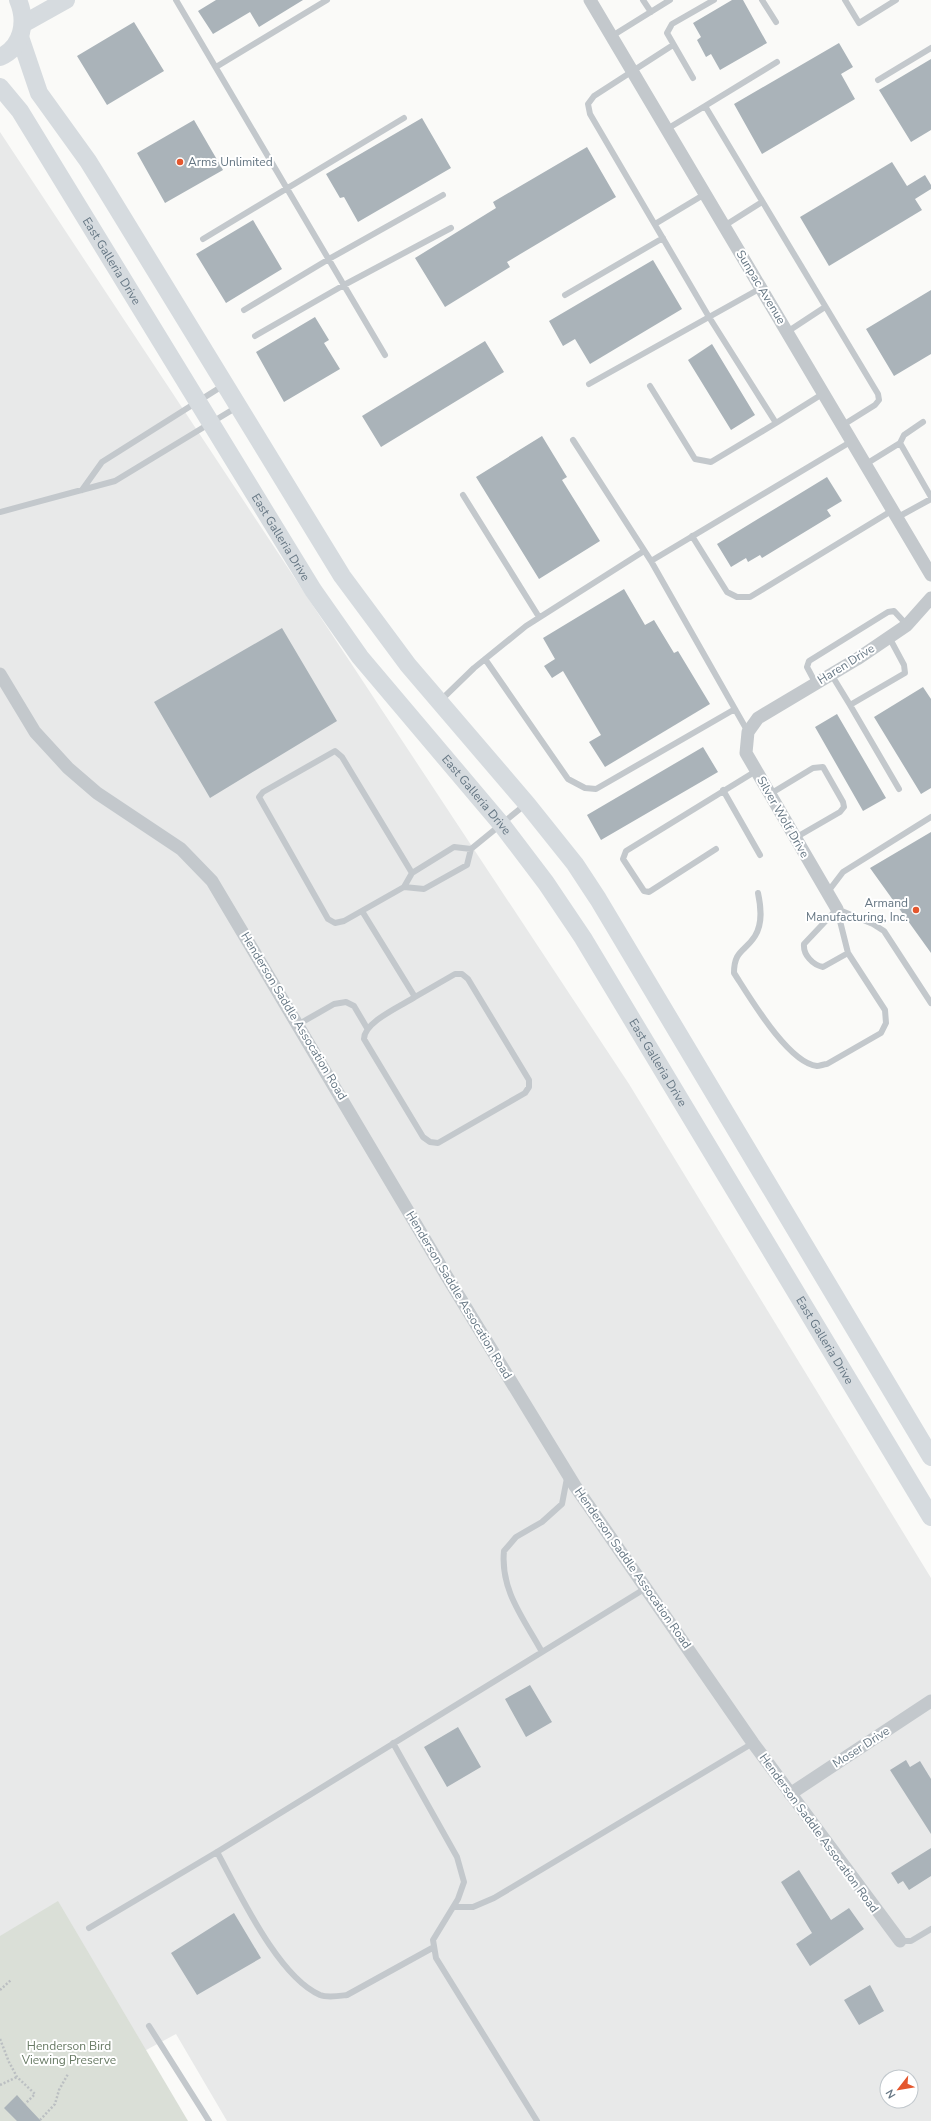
<svg xmlns="http://www.w3.org/2000/svg" width="931" height="2121" font-family="'Nunito Sans',sans-serif">
  <rect width="100%" height="100%" fill="#fafaf8"/>
  <path fill="#e8e9e9" fill-rule="evenodd" d="M0,132l629,952 302,494v543h-704l-51,-87 -162,87 -14,-15zM887,2077h24v24h-24z"/>
  <path fill="#dadfd7" d="M58,1901l130,220h-188v-185z"/>
  <path fill="#aab3b9" d="M216,0h87l-44,27 -9,-15 -37,22 -15,-23z
    M732,0h11l24,43 -47,27 -9,-16 -5,3 -9,-17 4,-3 -8,-14z
    M134,22l30,49 -57,34 -30,-49z
    M839,43l14,24 -12,7 14,25 -93,55 -28,-50z
    M931,59v71l-20,12 -32,-52z
    M422,118l29,50 -93,54 -14,-25 -4,1 -14,-24z
    M194,120l29,50 -58,33 -28,-50z
    M587,147l29,50 -109,65 3,5 -65,40 -30,-49 81,-50 -3,-6z
    M892,162l15,24 18,-11 6,10v4l-16,10 7,11 -93,56 -29,-49z
    M253,220l29,49 -56,34 -30,-49z
    M653,260l29,49 -92,55 -15,-25 -12,7 -14,-25z
    M931,290v64l-37,22 -28,-47z
    M315,317l14,23 -5,3 16,26 -56,33 -28,-50z
    M485,341l19,31 -123,75 -19,-31z
    M712,344l43,71 -24,15 -43,-70z
    M542,436l25,41 -5,3 38,61 -61,38 -63,-102z
    M827,477l15,24 -15,9 4,6 -69,42 -2,-3 -12,7 -2,-4 -15,9 -14,-23z
    M624,589l21,36 9,-5 20,33 4,-2 32,53 -105,63 -16,-25 12,-7 -38,-64 -11,7 -8,-12 11,-7 -12,-21z
    M282,628l55,93 -127,77 -56,-96z
    M923,687l8,12v89l-10,6 -47,-77z
    M837,714l49,84 -23,13 -48,-84z
    M703,747l15,25 -117,68 -14,-25z
    M931,832v121l-61,-85z
    M530,1685l22,37 -26,15 -21,-38z
    M458,1727l23,40 -34,20 -23,-40z
    M906,1760l4,7 10,-6 11,18v55l-41,-64z
    M931,1848v28l-22,14 -6,-9 -5,3 -7,-11z
    M799,1870l32,50 18,-12 15,21 -54,37 -14,-22 16,-11 -31,-51z
    M234,1913l27,45 -64,37 -26,-42z
    M870,1985l14,26 -25,14 -15,-25z
    M17,2095l8,9 16,17h-24l-13,-13z"/>
  <g fill="none" stroke-linecap="round" stroke-linejoin="round">
    <path stroke="#bbbfc2" stroke-width="2.5" stroke-dasharray="2 2" stroke-linecap="butt" d="M0,1990l11,-10
      M0,2039l9,23 8,15 18,17 -10,10
      M0,2085l17,-8
      M40,2120l15,-16 4,-14 9,-16"/>
    <path stroke="#c3c8cc" stroke-width="6" d="M176,0l209,355
      M643,0l8,12
      M762,0l14,22
      M845,0l14,23 37,-23
      M612,36l58,-36
      M673,45l-79,51 -6,8 2,10 119,203 67,106 48,-30
      M216,67l111,-67
      M693,78l-26,-45 5,-9 42,-24
      M878,80l53,-32
      M705,106l72,-44
      M667,129l38,-23 173,288 1,6 -4,5 -32,20
      M655,224l50,-30
      M724,226l38,-24
      M203,239l201,-121
      M565,295l98,-57
      M244,310l85,-51 114,-64
      M787,332l38,-25
      M255,336l89,-51 107,-57
      M589,384l172,-96
      M650,386l45,73 16,3 65,-39
      M923,422l-19,13 -4,8 31,54
      M573,440l78,121 97,171
      M866,464l34,-21
      M82,490l20,-28 122,-77
      M463,495l76,122
      M0,512l115,-31 122,-74
      M898,517l33,-18
      M692,536l35,56 10,5h13l143,-87
      M651,561l201,-120
      M889,637l15,28 1,8 -55,32 49,84
      M485,659l83,120 17,9 11,1 139,-80
      M831,674l19,31
      M816,684l-9,-17 2,-6 79,-49 6,-1 13,14
      M440,701l34,-33 52,-42 118,-75
      M723,790l37,65
      M770,794l43,-26 10,-1 20,35 1,5 -4,5 -45,26
      M716,849l-67,43 -5,-1 -21,-32 3,-8 130,-80
      M412,873l-70,-116 -7,-6 -72,41 -4,5 69,122 7,4 9,-2 60,-34 8,-14 42,-26 17,2
      M404,887l20,2 43,-24 4,-16 55,-45
      M758,893c3,14 5,30 -3,43 -10,16 -21,14 -21,37 15,23 54,90 83,93 3,0 7,-2 10,-2l54,-31 5,-10 -1,-13 -37,-57 -11,-44
      M827,893l16,-21 88,-55
      M837,909l36,15 11,7 47,72
      M837,909l-33,35c-1,11 9,21 19,23l25,-14
      M362,911l53,86c-14,9 -51,25 -51,42l59,98 7,5 8,1 87,-50 4,-6v-7l-61,-101 -6,-5h-7l-40,23
      M299,1024l35,-20 12,-2 8,4 13,22
      M542,1652c-18,-33 -42,-62 -38,-101l12,-14 26,-15 20,-18 5,-26
      M393,1743l64,114 7,25 -6,17 -25,41 3,18 101,163
      M217,1852c22,40 61,125 103,143 8,3 19,1 27,0l87,-48
      M454,1907h19l21,-9 259,-155
      M89,1928l128,-76 429,-264
      M900,1941h11l20,-12
      M149,2026l60,95"/>
    <path stroke="#c3c8cc" stroke-width="13" d="M590,0l341,575
      M0,674l35,58 33,36 29,25 84,56 31,32 234,394 129,211 178,257 147,198
      M837,909l-91,-156 2,-21 10,-14 99,-59 50,-34 24,-27
      M790,1794l141,-93"/>
    <g stroke="#d6dbdf" stroke-width="18">
      <path d="M23,24l43,-24"/>
      <path d="M20,37l19,56 49,68 18,29 236,386 66,89 119,139 48,60 23,35 333,558"/>
      <path d="M0,57c23,-10 27,-36 18,-57"/>
      <path id="s1" d="M0,87l20,24 293,479 47,67 142,168 44,58 37,55 348,579"/>
    </g>
  </g>
  <g fill="#e4572e" stroke="#fff" stroke-width="1.5">
    <circle cx="180" cy="162" r="4"/>
    <circle cx="916" cy="910" r="4"/>
  </g>
  <g text-anchor="middle" stroke-width="4" stroke-linejoin="round" paint-order="stroke">
    <g font-size="12" fill="#657683" stroke="#fff" text-anchor="start">
      <text x="188" y="166">Arms Unlimited</text>
      <text x="908" y="907" text-anchor="end">Armand<tspan x="908" dy="14">Manufacturing, Inc.</tspan></text>
    </g>
    <g font-size="12" fill="#657683" stroke="#fff">
      <text dy="4" stroke="none"><textPath href="#s1" startOffset="207">East Galleria Drive</textPath></text>
      <text transform="translate(761 287) rotate(59)" y="4">Sunpac Avenue</text>
      <text dy="4" stroke="none"><textPath href="#s1" startOffset="531">East Galleria Drive</textPath></text>
      <text transform="translate(846 664) rotate(-32)" y="4">Haren Drive</text>
      <text dy="4" stroke="none"><textPath href="#s1" startOffset="855">East Galleria Drive</textPath></text>
      <text transform="translate(783 817) rotate(60)" y="4">Silver Wolf Drive</text>
      <text transform="translate(294 1016) rotate(59)" y="4">Henderson Saddle Assocation Road</text>
      <text dy="4" stroke="none"><textPath href="#s1" startOffset="1179">East Galleria Drive</textPath></text>
      <text transform="translate(459 1295) rotate(59)" y="4">Henderson Saddle Assocation Road</text>
      <text dy="4" stroke="none"><textPath href="#s1" startOffset="1503">East Galleria Drive</textPath></text>
      <text transform="translate(633 1568) rotate(55)" y="4">Henderson Saddle Assocation Road</text>
      <text transform="translate(861 1747) rotate(-33)" y="4">Moser Drive</text>
      <text transform="translate(819 1833) rotate(54)" y="4">Henderson Saddle Assocation Road</text>
    </g>
    <g font-size="12" fill="#687a64" stroke="#fff">
      <text x="69" y="2050">Henderson Bird<tspan x="69" dy="14">Viewing Preserve</tspan></text>
    </g>
  </g>
  <g transform="translate(899 2089) rotate(239)"><circle r="19" fill="#ffffff" stroke="#c1c8cd"/>
  <path d="M0-3L7 15L0 10L-7 15Z" fill="#e4572e"/>
  <text y="-6" font-size="11" font-weight="bold" text-anchor="middle" fill="#657683">N</text>
  </g>
</svg>
